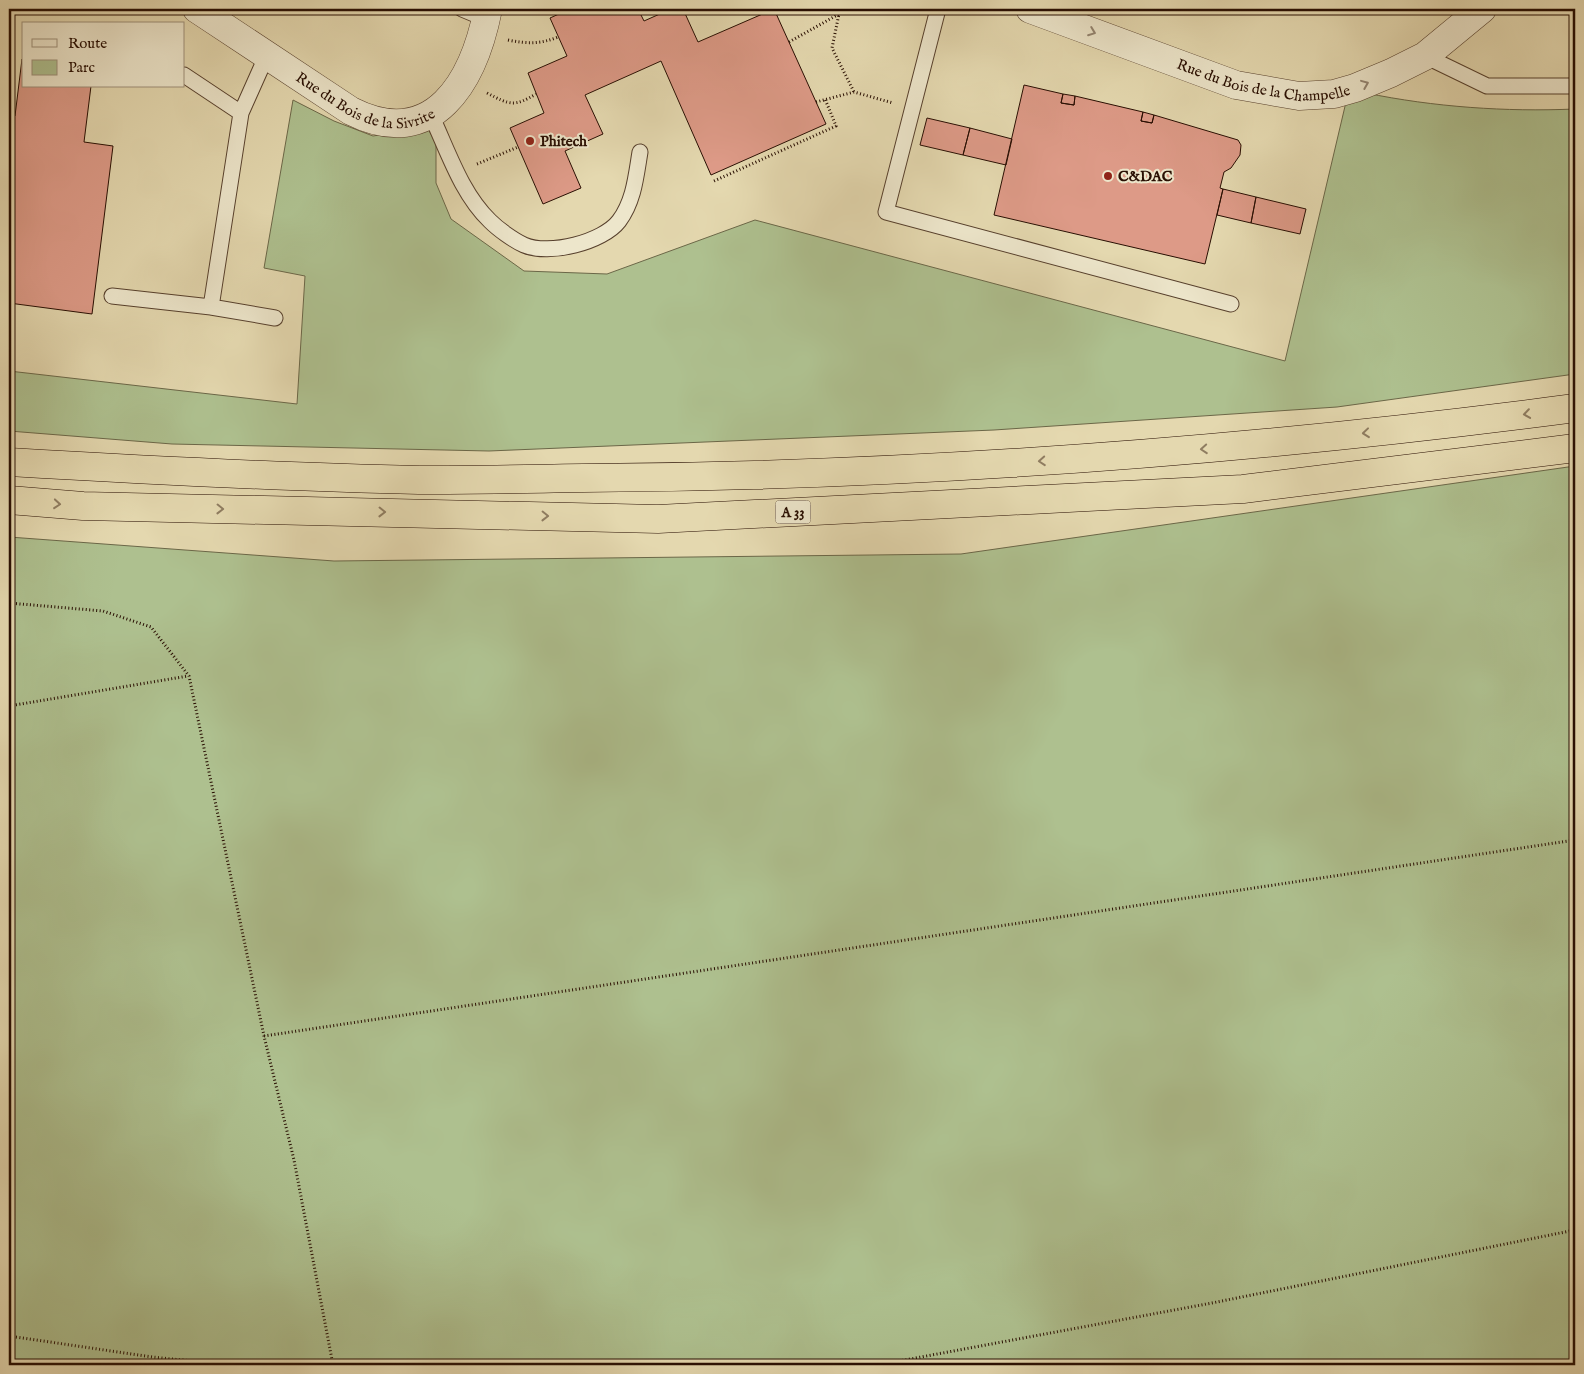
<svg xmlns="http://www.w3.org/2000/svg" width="1584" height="1374" font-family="'IM FELL English',serif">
  <rect width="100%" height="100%" fill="#e4d8af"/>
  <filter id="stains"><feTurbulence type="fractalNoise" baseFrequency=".004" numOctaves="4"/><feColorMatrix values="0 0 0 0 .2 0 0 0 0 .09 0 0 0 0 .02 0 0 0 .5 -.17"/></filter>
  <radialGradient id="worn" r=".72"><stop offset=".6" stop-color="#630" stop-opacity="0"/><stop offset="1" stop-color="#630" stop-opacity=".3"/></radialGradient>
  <path fill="#aec08f" stroke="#6b6748" d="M1366,93c68,14 140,19 209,16v265l-238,33 -343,23 -505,21 -317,-7 -163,-13v-60l288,33 8,-128 -41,-8 29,-168 41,21 39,15 54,-9 9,16v40l15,36 73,52 83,3 148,-54 530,141 61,-259z
    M1575,466v899h-1566v-828l325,24 627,-7z"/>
  <path fill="#dd9a87" stroke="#280e02" d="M570,9h68l6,12 27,-12h12l15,33 76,-33 52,115 -115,51 -50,-114 -76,34 18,39 -38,17 16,37 -38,16 -33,-76 34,-15 -16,-40 39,-17 -17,-38z
    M22,59l2,27h67l-7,56 29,4 -21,168 -83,-11v-188l6,1z
    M1024,85l39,9 -2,9 13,2 1,-9 68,16 -2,9 11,2 2,-8 84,25 3,5 -1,10 -9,13 -7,4 -4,16 3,1 -18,75 -211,-49z
    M1063,94l12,2 -1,9 -13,-2z
    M1143,112l11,3 -2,8 -11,-2z
    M927,118l43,10 -7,27 -43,-10z
    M970,128l42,11 -6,26 -43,-10z
    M1223,189l33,8 -5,26 -34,-8z
    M1256,197l50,12 -6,25 -49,-11z"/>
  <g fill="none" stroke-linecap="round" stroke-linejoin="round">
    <defs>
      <path id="service" d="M462,9l24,10
        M938,9l-52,203 345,92
        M1425,56l62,30h88
        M184,75l57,38
        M431,115c17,36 30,78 59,106 8,8 23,19 34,24 25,11 79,-3 95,-24 15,-20 17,-45 21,-69
        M112,296l99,11 64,11
        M211,307l30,-194 25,-56"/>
      <g id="minor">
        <path id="s1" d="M197,9l154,102c83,42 123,-31 137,-102"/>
        <path id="s2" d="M1030,9l206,76 63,11 35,-2 21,-6 36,-15 34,-17 57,-47"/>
      </g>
      <path id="motorway" d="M9,462c136,8 273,15 410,18 55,0 110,-1 165,-2 332,-2 663,-27 991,-70
        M9,500l74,6 575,13 585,-30 332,-41"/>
    </defs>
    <use href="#service" stroke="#57402d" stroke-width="17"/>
    <use href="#minor" stroke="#57402d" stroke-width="29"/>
    <use href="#motorway" stroke="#280e02" stroke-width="29"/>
    <path stroke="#280e02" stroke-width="3" stroke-dasharray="1 2.5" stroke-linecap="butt" d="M660,9l2,4
      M840,9l-8,39 22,44
      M508,40c19,4 33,4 50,-3
      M789,42l50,-28
      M487,93c23,12 27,14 49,1
      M816,102l38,-10 39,11
      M477,164l41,-17
      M714,181l122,-55 -11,-27
      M9,603l94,8 48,16 38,49 75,360 30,124 39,205
      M9,706l179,-30
      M264,1036l1311,-196
      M9,1336l143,21 81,8
      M878,1365l334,-62 363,-73"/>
    <use href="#service" stroke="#ede6cb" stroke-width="15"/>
    <use href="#minor" stroke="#ede6cb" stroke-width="28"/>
    <use href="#motorway" stroke="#e4d8af" stroke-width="28"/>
  </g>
  <defs><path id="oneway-chevron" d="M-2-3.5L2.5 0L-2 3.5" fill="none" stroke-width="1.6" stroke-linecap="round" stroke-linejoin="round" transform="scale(1.25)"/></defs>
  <g stroke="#948571">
    <use href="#oneway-chevron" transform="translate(1092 32) rotate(21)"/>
    <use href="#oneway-chevron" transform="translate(1365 84) rotate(-22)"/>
  </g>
  <g stroke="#8f7d61">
    <use href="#oneway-chevron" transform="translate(1527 414) rotate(172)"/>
    <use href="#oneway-chevron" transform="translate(1366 433) rotate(174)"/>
    <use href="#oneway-chevron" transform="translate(1204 449) rotate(176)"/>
    <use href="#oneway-chevron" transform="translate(1042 461) rotate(176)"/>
    <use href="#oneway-chevron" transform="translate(57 504) rotate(5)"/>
    <use href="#oneway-chevron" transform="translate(220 509) rotate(1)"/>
    <use href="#oneway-chevron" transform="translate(382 512) rotate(1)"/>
    <use href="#oneway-chevron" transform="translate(545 516) rotate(1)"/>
  </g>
  <g fill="#8f2418" stroke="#ede6cb" stroke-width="2">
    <circle cx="530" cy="141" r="5"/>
    <circle cx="1108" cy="176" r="5"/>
  </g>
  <g text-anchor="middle" stroke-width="4" stroke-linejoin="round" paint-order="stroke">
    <rect fill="#ede6cb" stroke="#634f3e" stroke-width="1" x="775.5" y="500.5" width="35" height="23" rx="4"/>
    <g font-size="14" font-weight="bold" fill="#280e02">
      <text x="793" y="517">A 33</text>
    </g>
    <g font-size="15" fill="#280e02" stroke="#ede6cb">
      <text dy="5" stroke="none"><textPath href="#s2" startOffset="246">Rue du Bois de la Champelle</textPath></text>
      <text dy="5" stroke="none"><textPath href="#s1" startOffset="196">Rue du Bois de la Sivrite</textPath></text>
    </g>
    <g font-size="15" font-weight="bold" fill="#280e02" stroke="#ede6cb" text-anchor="start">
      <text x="540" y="146">Phitech</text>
      <text x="1118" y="181">C&amp;DAC</text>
    </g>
  </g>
  <rect width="1584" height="1374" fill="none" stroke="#e4d8af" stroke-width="30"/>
  <rect x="10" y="10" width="1564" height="1354" fill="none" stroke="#280e02" stroke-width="2.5"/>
  <rect x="15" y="15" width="1554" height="1344" fill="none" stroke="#280e02"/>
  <rect x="22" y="22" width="162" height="65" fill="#ede6cb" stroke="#9e907b"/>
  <rect x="32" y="39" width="25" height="8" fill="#ede6cb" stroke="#9e907b"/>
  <text x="68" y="48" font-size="15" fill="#280e02">Route</text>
  <rect x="32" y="60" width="25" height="15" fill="#aec08f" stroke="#9e907b"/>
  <text x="68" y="72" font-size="15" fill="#280e02">Parc</text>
  <rect width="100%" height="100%" filter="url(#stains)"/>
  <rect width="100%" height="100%" fill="url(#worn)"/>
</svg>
